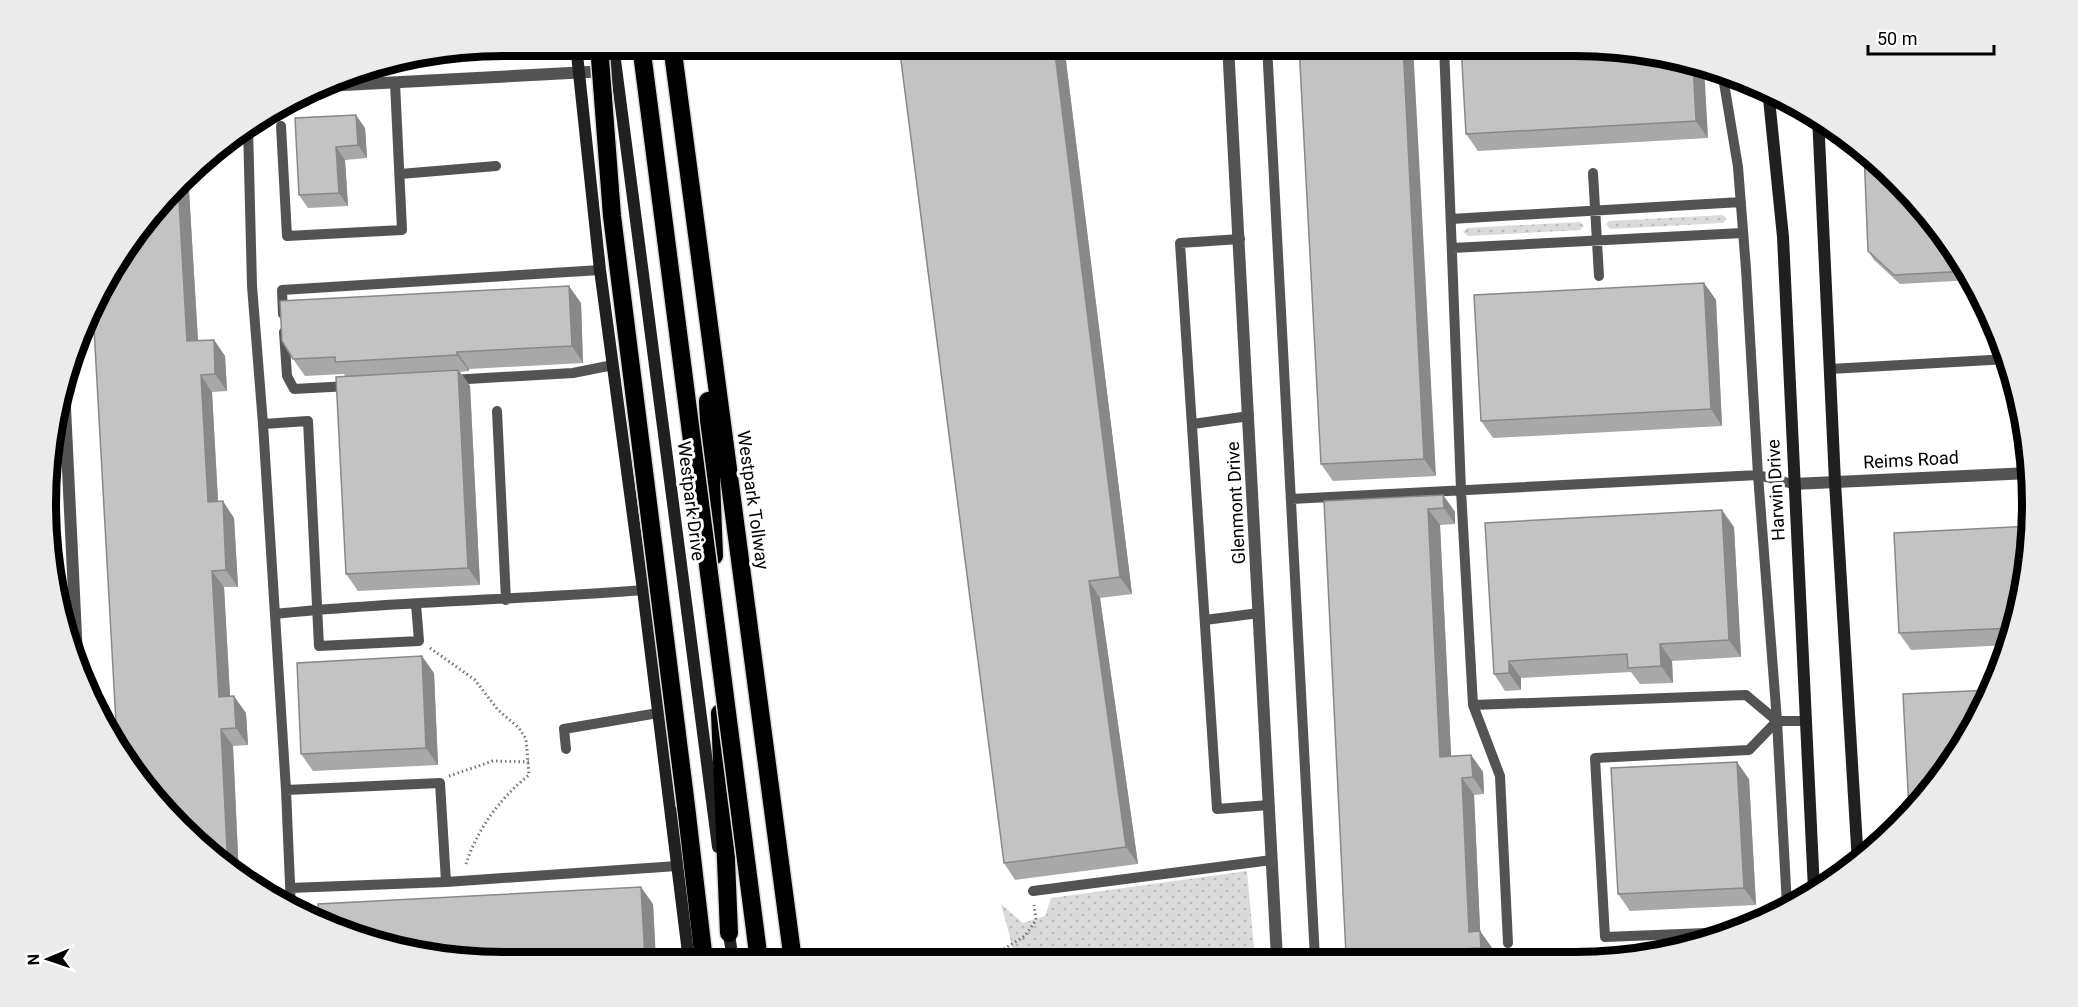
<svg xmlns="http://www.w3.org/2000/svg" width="2078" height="1007" font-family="Roboto,sans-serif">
  <defs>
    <pattern id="grass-dots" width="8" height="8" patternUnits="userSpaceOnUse" patternTransform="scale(1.5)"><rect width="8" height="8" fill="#dadada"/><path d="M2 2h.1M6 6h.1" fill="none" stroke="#b9b9b9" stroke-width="1.8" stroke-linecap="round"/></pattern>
  </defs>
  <rect width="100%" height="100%" fill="#fff"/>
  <path fill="url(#grass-dots)" d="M1723,215l4,4 -4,4 -113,6 -4,-5 3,-3z
    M1580,222l4,4 -4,4 -112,6 -5,-4 4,-4z
    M1247,871l8,88 -239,1 -15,-56 22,19 22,-7 6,-18z"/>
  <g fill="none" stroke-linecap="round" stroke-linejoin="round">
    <defs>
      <path id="motorway" d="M672,45l121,916
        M708,401l6,155
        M720,713l9,220
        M686,806l18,155"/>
    </defs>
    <use href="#motorway" stroke="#dbdbdb" stroke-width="21"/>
    <path stroke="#757575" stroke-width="3" stroke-dasharray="1.5 3" stroke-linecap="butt" d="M430,648l45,32 23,30 21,18 7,11 3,36c-30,24 -53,56 -64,92
      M449,776l44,-15 36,1
      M1000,960l-1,-8 26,-16 11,-16 -2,-15"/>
    <path stroke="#535353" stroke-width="10" d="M1267,45l48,914
      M1444,45l17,445 12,215 27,71 8,167
      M1722,71l16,96 8,102 12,206 19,246 10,185
      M281,126l6,110 115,-6 -7,-147
      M248,127l4,159 11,138 23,366 5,117
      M1593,173l6,103
      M400,174l96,-8
      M1451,219l290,-17
      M1240,239l-60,4 37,566 52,-4
      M1452,248l290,-15
      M283,314l-1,-24 318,-20
      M284,332l3,44 7,13 55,-3
      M1830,369l178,-10
      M451,380l122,-7 40,-8
      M497,411l9,189
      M263,424l45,-3 11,225 100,-5 -3,-37
      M1193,424l56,-8
      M1291,499l467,-24 35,9
      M275,614c122,-13 245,-14 368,-24
      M1205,620l54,-7
      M1473,705l273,-10 31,26
      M566,749l-2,-20 94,-16
      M286,790l154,-7 6,99
      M290,888l156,-6 231,-16
      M1033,891l239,-31
      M1732,932l-127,5 -10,-179 154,-8 28,-29h29"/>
    <path stroke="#535353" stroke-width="12" d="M1228,45l49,914
      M64,387l13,269
      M1793,484l237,-11"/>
    <path stroke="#535353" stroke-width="12" d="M325,86l283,-15"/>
    <path stroke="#202020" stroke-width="12" d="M576,45l24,225 43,320 46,371
      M613,45l105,802
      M1768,89l15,148 31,653
      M1818,116l17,366 23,381
      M728,927l5,34"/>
    <use href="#motorway" stroke="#000" stroke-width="18"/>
    <defs>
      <path id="motorway-bridge" d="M599,45l13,171 74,590
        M641,45l118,916"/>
    </defs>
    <use href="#motorway-bridge" stroke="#dbdbdb" stroke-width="21" stroke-linecap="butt"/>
    <use href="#motorway-bridge" stroke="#000" stroke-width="18"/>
  </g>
  <path fill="#a8a8a8" d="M899,45h165l68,549 -32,4 38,266 -123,16 -11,-17z
    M1299,45l137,431 -103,5 -12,-17z
    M1664,54l44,84 -230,13 -12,-17z
    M295,118l70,10 2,30 -22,2 3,46 -40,2 -9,-13z
    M188,174l10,166h16l11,16 2,35 -15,1 6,109 16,17 4,69h-14l6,109 16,17 2,32 -15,1 6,131 -59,-49 -21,-627z
    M1956,249l16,31 -72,4 -26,-24 -6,-9z
    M1704,283l12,17 6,126 -229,12 -12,-17z
    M581,303l2,60 -114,6v2l-9,1 10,14 10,199 -122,6 -12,-17 -1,-198 -1,-2 -39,2 -12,-17z
    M1443,495l12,17v12l-15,1 11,231 20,-1 12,17 1,22 -10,1 6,136 12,17 1,11h-144l-3,-4 -22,-454z
    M1485,523l249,4 7,130 -69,4 1,22 -33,1 -9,-12 -110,6v12l-16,1 -11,-17z
    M2024,593l-16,52 -97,5 -12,-17z
    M434,673l4,92 -125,6 -12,-17z
    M1749,779l7,126 -126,6 -12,-17z
    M653,904l3,57 -153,1z"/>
  <path fill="#888" d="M1054,45h10l68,549 -12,-17z
    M1403,45h10l23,431 -12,-17z
    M1693,63l11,3 4,72 -12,-17z
    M356,115l9,13 2,30 -9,-13z
    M336,147l9,13 3,46 -9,-13z
    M188,174l11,184 -12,-17 -9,-158z
    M1704,283l12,17 6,126 -11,-17z
    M569,286l12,17 2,60 -11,-17z
    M214,340l11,16 2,35 -12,-17z
    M457,352l12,17v2l-12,-16z
    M458,370l12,16 10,199 -12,-17z
    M201,375l11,17 7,127 -11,-17z
    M1443,495l12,17v12l-11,-16z
    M223,501l11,17 4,69 -12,-17z
    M1428,509l12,16 12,249 -12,-17z
    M1722,510l12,17 7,130 -12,-17z
    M212,571l12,16 7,127 -12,-17z
    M1089,581l11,17 38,266 -12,-17z
    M1660,644l12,17 1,22 -12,-17z
    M422,656l12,17 4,92 -12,-17z
    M1509,661l12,17v12l-12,-17z
    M234,696l12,17 2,32 -12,-17z
    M221,729l12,17 6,131 -11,-9z
    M1471,755l12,17 1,22 -11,-17z
    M1737,762l12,17 7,126 -12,-17z
    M1462,778l12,17 7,154 -12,-17z
    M641,887l12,17 3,57h-8l-3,-3z
    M1480,931l12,17 1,11h-4l-8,-11z"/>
  <path fill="#c3c3c3" stroke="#888" stroke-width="1.5" d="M899,45h155l66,532 -31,4 37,266 -122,16z
    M1299,45h104l21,414 -103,5z
    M1461,45h114l89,9 29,9 3,58 -230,13z
    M356,115l2,30 -22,2 3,46 -40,2 -4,-77z
    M1864,151l35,29 57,69 12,22 -74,4 -26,-24z
    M178,183l9,158 27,-1 1,34 -14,1 7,127 15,-1 3,69 -14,1 7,126 15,-1 2,32 -15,1 7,139 -48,-40 -63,-87 -24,-431 14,-36 52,-73z
    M1704,283l7,126 -230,12 -7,-126z
    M569,286l3,60 -115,6v3l-122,7v-5l-42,2 -11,-18 -2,-40z
    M458,370l10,198 -122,6 -10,-197z
    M1443,495l1,13 -16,1 12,248 31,-2 2,22 -11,1 7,154 11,-1 1,17 -135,7 -22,-454z
    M1722,510l7,130 -69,4 1,22 -33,2 -1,-14 -118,7v12l-15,1 -9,-151z
    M2031,526l-7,67 -10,35 -115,5 -5,-100z
    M422,656l4,92 -125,6 -4,-91z
    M1992,690l-54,93 -27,27h-2l-6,-116z
    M1737,762l7,126 -126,6 -7,-126z
    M641,887l4,71 -76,4h-66l-89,-9 -86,-26 -9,-4 -1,-19z"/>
  <g text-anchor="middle" stroke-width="6" stroke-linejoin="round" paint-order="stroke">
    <g font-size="18" fill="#000" stroke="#fff">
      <text transform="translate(1911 460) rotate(-3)" y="6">Reims Road</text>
      <text transform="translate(1776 490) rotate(-93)" y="6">Harwin Drive</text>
      <text transform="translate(753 500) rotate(82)" y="6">Westpark Tollway</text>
      <text transform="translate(691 501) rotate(83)" y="6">Westpark Drive</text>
      <text transform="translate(1236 503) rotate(-93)" y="6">Glenmont Drive</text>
    </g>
  </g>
  <path d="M0 0H2078V1007H0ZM504 56H1574A448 448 0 0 1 2022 504V504A448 448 0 0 1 1574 952H504A448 448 0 0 1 56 504V504A448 448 0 0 1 504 56Z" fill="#ebebeb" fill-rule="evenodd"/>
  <path fill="none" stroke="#000" stroke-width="8" d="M504 56H1574A448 448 0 0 1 2022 504V504A448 448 0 0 1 1574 952H504A448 448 0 0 1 56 504V504A448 448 0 0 1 504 56Z"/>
  <g transform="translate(48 959) rotate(268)" stroke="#ffffff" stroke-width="4.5" paint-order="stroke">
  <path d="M0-4.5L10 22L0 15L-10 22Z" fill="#000000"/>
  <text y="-9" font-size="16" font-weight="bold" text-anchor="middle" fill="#000000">N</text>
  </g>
  <path d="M1868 45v9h126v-9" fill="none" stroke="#000000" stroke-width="3"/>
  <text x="1877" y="45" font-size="18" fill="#000000" stroke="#ffffff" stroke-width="4.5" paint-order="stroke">50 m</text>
</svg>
